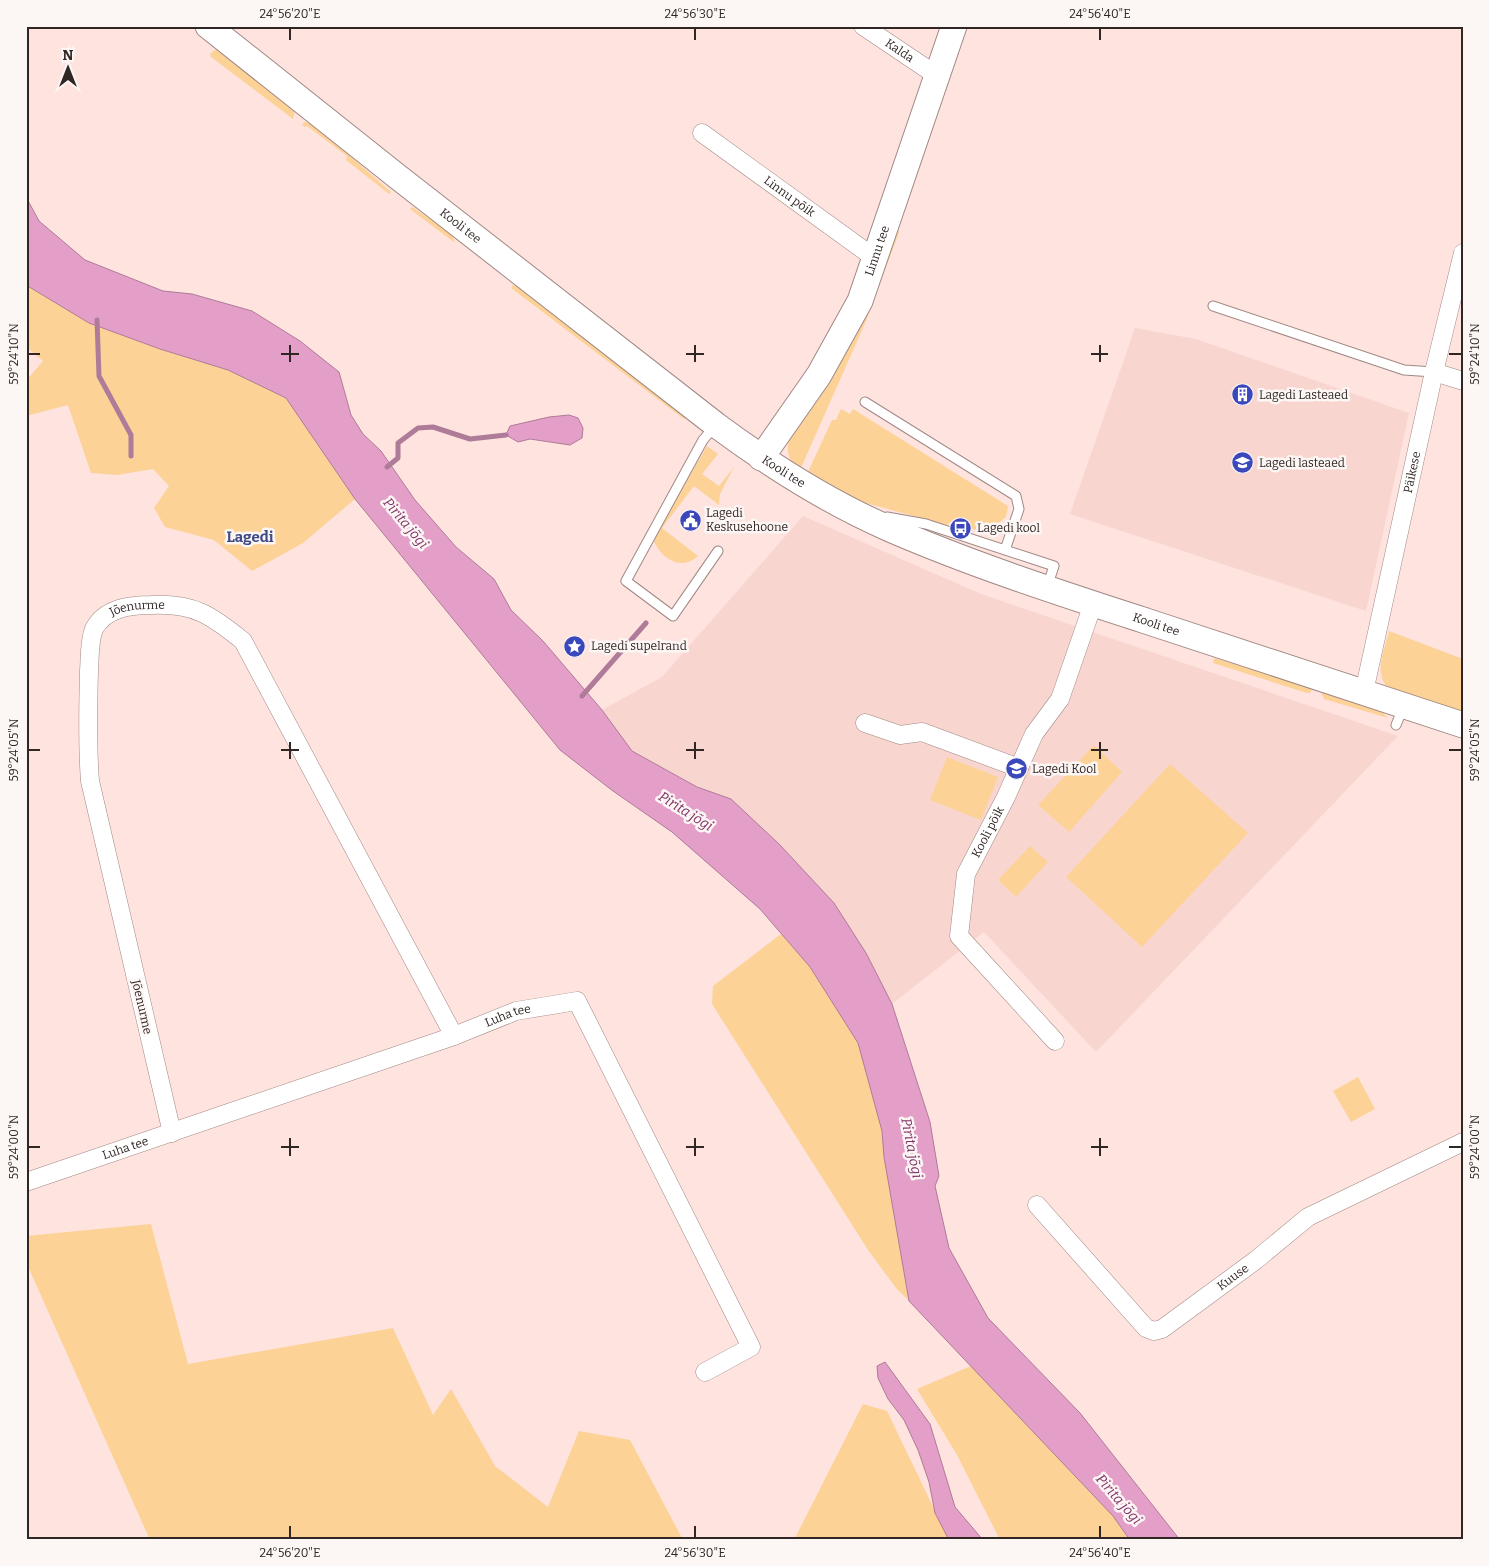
<svg xmlns="http://www.w3.org/2000/svg" width="1489" height="1566" font-family="Bitter,serif">
  <rect width="100%" height="100%" fill="#fee3df"/>
  <path fill="#f9d5d0" d="M1135,328l61,11 213,74 -43,198 -296,-97z
    M803,516l178,78 417,142 -302,316 -112,-120 -92,72 -26,-51 -32,-50 -55,-59 -48,-45 -34,-12 -65,-36 -30,-41 60,-33z"/>
  <path fill="#fdd297" d="M216,49l6,2 73,59 -2,9 -82,-62 -1,-3z
    M304,122l7,1c28,22 53,46 80,69l-2,2 -43,-34 1,-4 -40,-30 -2,1 -3,-2z
    M412,207l40,27 3,9 -45,-34z
    M900,230l-34,91 -66,149c-10,-7 -13,-14 -12,-27l103,-204z
    M26,285l63,38 71,26 68,21 58,28 69,101 -52,44 -51,28 -38,-31 -49,-13 -11,-19 15,-22 -16,-17 -36,6 -26,-2 -23,-68 -42,11v-35l17,-20 -17,-14z
    M513,285l9,4 164,128 -2,2 -173,-131z
    M841,409l9,5 3,-5 155,97 -2,11 -21,17 -17,-7 1,-4 -9,-4 -2,4 -6,-2 -5,4 -85,-23 -54,-30 24,-52h4z
    M707,446l11,8 -16,20 17,12 15,-19 -14,27 -1,11 -25,-19 -32,42 36,28c-17,16 -38,2 -45,-17z
    M1389,631l74,28v57l-72,-25c-19,-16 -7,-39 -2,-60z
    M1214,658l99,29 -3,6h-3l-94,-30z
    M1320,690l62,22 6,6 -64,-19z
    M1094,745l28,27 -53,60 -31,-27z
    M947,757l51,20 -17,43 -51,-20z
    M1170,764l78,69 -106,114 -76,-70z
    M1030,846l18,16 -32,35 -18,-17z
    M781,934l29,33 48,76 24,88 2,26 25,144 -13,-13 -28,-38 -156,-246 1,-18z
    M1358,1077l17,32 -24,13 -18,-31z
    M151,1224l37,140 205,-36 40,87 18,-26 44,77 53,41 31,-76 51,9 53,100h-533l-124,-278v-26z
    M971,1366l142,150 17,24h-130l-43,-85 -40,-66z
    M863,1404l24,7 62,129h-155z"/>
  <path fill="#e49fc9" stroke="#ae7b98" d="M26,197l13,24 46,39 78,31 29,3 60,17 48,30 39,31 12,43 12,19 18,17 34,49 41,47 38,32 17,31 32,31 59,69 30,41 65,36 34,12 48,45 55,59 32,50 26,51 38,118 9,54 -4,10 14,62 39,70 92,95 100,127h-50l-17,-24 -204,-215 -25,-144 -2,-26 -24,-88 -48,-76 -50,-58 -88,-77 -59,-41 -53,-41 -205,-251 -69,-101 -58,-28 -68,-21 -71,-26 -63,-38z
    M569,415l9,3 5,10 -1,10 -12,7 -40,-6 -12,3 -12,-7 4,-9 39,-9z
    M885,1362l45,62 25,83 28,33h-34l-14,-27 -6,-31 -11,-32 -14,-30 -16,-21 -10,-21 -1,-12z"/>
  <g fill="none" stroke-linecap="round" stroke-linejoin="round">
    <path stroke="#ae7b98" stroke-width="5" d="M97,320l2,56 32,59v21
      M387,467l11,-9v-15l20,-15 15,-1 37,12 36,-4
      M582,696l64,-73"/>
    <defs>
      <path id="lane" d="M1213,306l191,64 30,2
        M865,402l151,94 3,13 -14,41
        M714,427l-11,13 -77,141 47,35 45,-65
        M887,517l39,7 128,42 -7,21
        M1396,725l7,-17"/>
      <g id="street">
        <path id="s1" d="M863,26l73,49"/>
        <path id="s2" d="M702,133l174,126"/>
        <path d="M1434,372l29,9"/>
        <path id="s3" d="M1364,692l70,-320 29,-119"/>
        <path d="M865,723l35,12 22,-3 97,36"/>
        <path id="s4" d="M1055,1041l-96,-105 7,-62 40,-77 28,-63 26,-35 33,-95"/>
        <path id="s5" d="M172,1133l-82,-352c-3,-37 -2,-73 -1,-110 1,-13 0,-30 5,-42 11,-21 36,-24 57,-24 43,-2 60,10 92,36l211,395"/>
        <path id="s6" d="M26,1182l428,-146 62,-25 61,-10 174,346 -46,25"/>
        <path id="s7" d="M1037,1205l109,123 8,3 8,-2 94,-69 52,-43 155,-75"/>
      </g>
      <g id="secondary">
        <path id="s8" d="M208,26l190,151 318,248c54,40 112,77 174,104 83,36 170,64 256,92 105,35 211,69 317,104"/>
        <path id="s9" d="M761,458l58,-83 41,-74 94,-275"/>
      </g>
    </defs>
    <use href="#lane" stroke="#a18884" stroke-width="11"/>
    <use href="#street" stroke="#a18884" stroke-width="19"/>
    <use href="#secondary" stroke="#a18884" stroke-width="27"/>
    <use href="#lane" stroke="#fff" stroke-width="9"/>
    <use href="#street" stroke="#fff" stroke-width="18"/>
    <use href="#secondary" stroke="#fff" stroke-width="25"/>
  </g>
  <path fill="none" stroke="#302624" stroke-width="2" d="M290,28v12M695,28v12M1100,28v12M290,345v17M695,345v17M1100,345v17M28,354h12M281,354h18M686,354h18M1091,354h17M1449,354h13M290,742v17M695,742v17M1100,742v17M28,750h12M281,750h18M686,750h18M1091,750h17M1449,750h13M290,1138v18M695,1138v18M1100,1138v18M28,1147h12M281,1147h18M686,1147h18M1091,1147h17M1449,1147h13M290,1526v12M695,1526v12M1100,1526v12"/>
  <defs>
    <symbol id="building-disc" viewBox="-11 -11 22 22"><circle r="9.5" fill="#3b48bb" stroke="#fcf6f5"/><path d="M-4-6H4V6H1V3H-1V6H-4ZM-2.5-4.3h1.7v1.8h-1.7ZM.8-4.3h1.7v1.8H.8ZM-2.5-1h1.7V.8h-1.7ZM.8-1h1.7V.8H.8Z" fill="#fff"/></symbol>
    <symbol id="school-disc" viewBox="-11 -11 22 22"><circle r="9.5" fill="#3b48bb" stroke="#fcf6f5"/><path d="M0-5L7-2L0 1L-7-2ZM-4 1L0 2.5L4 1V4Q0 6-4 4Z" fill="#fff"/></symbol>
    <symbol id="civic-disc" viewBox="-11 -11 22 22"><circle r="9.5" fill="#3b48bb" stroke="#fcf6f5"/><path d="M-.6-6.5H3V-4.5H.6V-3L4-1V1h2V6H-6V1h2V-1L-.6-3ZM-1.2 2.5V6h2.4V2.5Z" fill="#fff"/></symbol>
    <symbol id="bus-disc" viewBox="-11 -11 22 22"><circle r="9.5" fill="#3b48bb" stroke="#fcf6f5"/><path d="M-5-6H5V4H4V6H2V4H-2V6H-4V4H-5ZM-3.5-4V0h7V-4ZM-3.5 1.2v1.5H-2V1.2ZM2 1.2v1.5H3.5V1.2Z" fill="#fff"/></symbol>
    <symbol id="sight-disc" viewBox="-11 -11 22 22"><circle r="9.5" fill="#3b48bb" stroke="#fcf6f5"/><path d="M0-6L1.8-2.2L6-1.7L2.9 1.2L3.7 5.4L0 3.3L-3.7 5.4L-2.9 1.2L-6-1.7L-1.8-2.2Z" fill="#fff"/></symbol>
  </defs>
  <g fill-rule="evenodd">
    <use href="#building-disc" x="1230" y="382" width="25" height="25"/>
    <use href="#school-disc" x="1230" y="450" width="25" height="25"/>
    <use href="#civic-disc" x="678" y="508" width="25" height="25"/>
    <use href="#bus-disc" x="948" y="516" width="25" height="25"/>
    <use href="#sight-disc" x="562" y="634" width="25" height="25"/>
    <use href="#school-disc" x="1004" y="756" width="25" height="25"/>
  </g>
  <g text-anchor="middle" stroke-width="5" stroke-linejoin="round" paint-order="stroke">
    <g font-size="12" fill="#302624" stroke="#fcf6f5">
      <text dy="4" stroke="none"><textPath href="#s1" startOffset="44">Kalda</textPath></text>
      <text dy="4" stroke="none"><textPath href="#s2" startOffset="108">Linnu põik</textPath></text>
      <text dy="4" stroke="none"><textPath href="#s8" startOffset="322">Kooli tee</textPath></text>
      <text dy="4" stroke="none"><textPath href="#s9" startOffset="239">Linnu tee</textPath></text>
      <text dy="4" stroke="none"><textPath href="#s8" startOffset="728">Kooli tee</textPath></text>
      <text dy="4" stroke="none"><textPath href="#s3" startOffset="225">Päikese</textPath></text>
      <text dy="4" stroke="none"><textPath href="#s5" startOffset="565">Jõenurme</textPath></text>
      <text dy="4" stroke="none"><textPath href="#s8" startOffset="1132">Kooli tee</textPath></text>
      <text dy="4" stroke="none"><textPath href="#s4" startOffset="252">Kooli põik</textPath></text>
      <text transform="translate(142 1007) rotate(77)" y="4">Jõenurme</text>
      <text dy="4" stroke="none"><textPath href="#s6" startOffset="510">Luha tee</textPath></text>
      <text dy="4" stroke="none"><textPath href="#s6" startOffset="105">Luha tee</textPath></text>
      <text dy="4" stroke="none"><textPath href="#s7" startOffset="269">Kuuse</textPath></text>
    </g>
    <g font-size="12" fill="#302624" stroke="#fcf6f5" text-anchor="start">
      <text x="1259" y="399">Lagedi Lasteaed</text>
      <text x="1259" y="467">Lagedi lasteaed</text>
      <text x="706" y="517">Lagedi<tspan x="706" dy="14">Keskusehoone</tspan></text>
      <text x="977" y="532">Lagedi kool</text>
      <text x="591" y="650">Lagedi supelrand</text>
      <text x="1032" y="773">Lagedi Kool</text>
    </g>
    <g font-size="14" font-style="italic" fill="#803166" stroke="#fcf6f5">
      <text transform="translate(406 523) rotate(50)" y="5">Pirita jõgi</text>
      <text transform="translate(686 811) rotate(32)" y="5">Pirita jõgi</text>
      <text transform="translate(912 1148) rotate(79)" y="5">Pirita jõgi</text>
      <text transform="translate(1119 1499) rotate(49)" y="5">Pirita jõgi</text>
    </g>
    <g font-size="15" font-weight="bold" fill="#3d4a86" stroke="#fcf6f5">
      <text x="250" y="542">Lagedi</text>
    </g>
  </g>
  <rect width="1489" height="1566" fill="none" stroke="#fcf6f5" stroke-width="55"/>
  <g transform="translate(68 68)" stroke="#fcf6f5" stroke-width="4" paint-order="stroke">
  <path d="M0-4L9 19L0 12L-9 19Z" fill="#302624"/>
  <text y="-8" font-size="14" font-weight="bold" text-anchor="middle" fill="#302624">N</text>
  </g>
  <rect x="28" y="28" width="1434" height="1510" fill="none" stroke="#302624" stroke-width="2"/>
  <g font-size="12" text-anchor="middle" fill="#302624">
    <text x="290" y="18">24°56'20"E</text>
    <text x="695" y="18">24°56'30"E</text>
    <text x="1100" y="18">24°56'40"E</text>
    <text transform="translate(14 354) rotate(-90)" y="4">59°24'10"N</text>
    <text transform="translate(1475 354) rotate(-90)" y="4">59°24'10"N</text>
    <text transform="translate(14 750) rotate(-90)" y="4">59°24'05"N</text>
    <text transform="translate(1475 750) rotate(-90)" y="4">59°24'05"N</text>
    <text transform="translate(14 1147) rotate(-90)" y="4">59°24'00"N</text>
    <text transform="translate(1475 1147) rotate(-90)" y="4">59°24'00"N</text>
    <text x="290" y="1557">24°56'20"E</text>
    <text x="695" y="1557">24°56'30"E</text>
    <text x="1100" y="1557">24°56'40"E</text>
  </g>
</svg>
